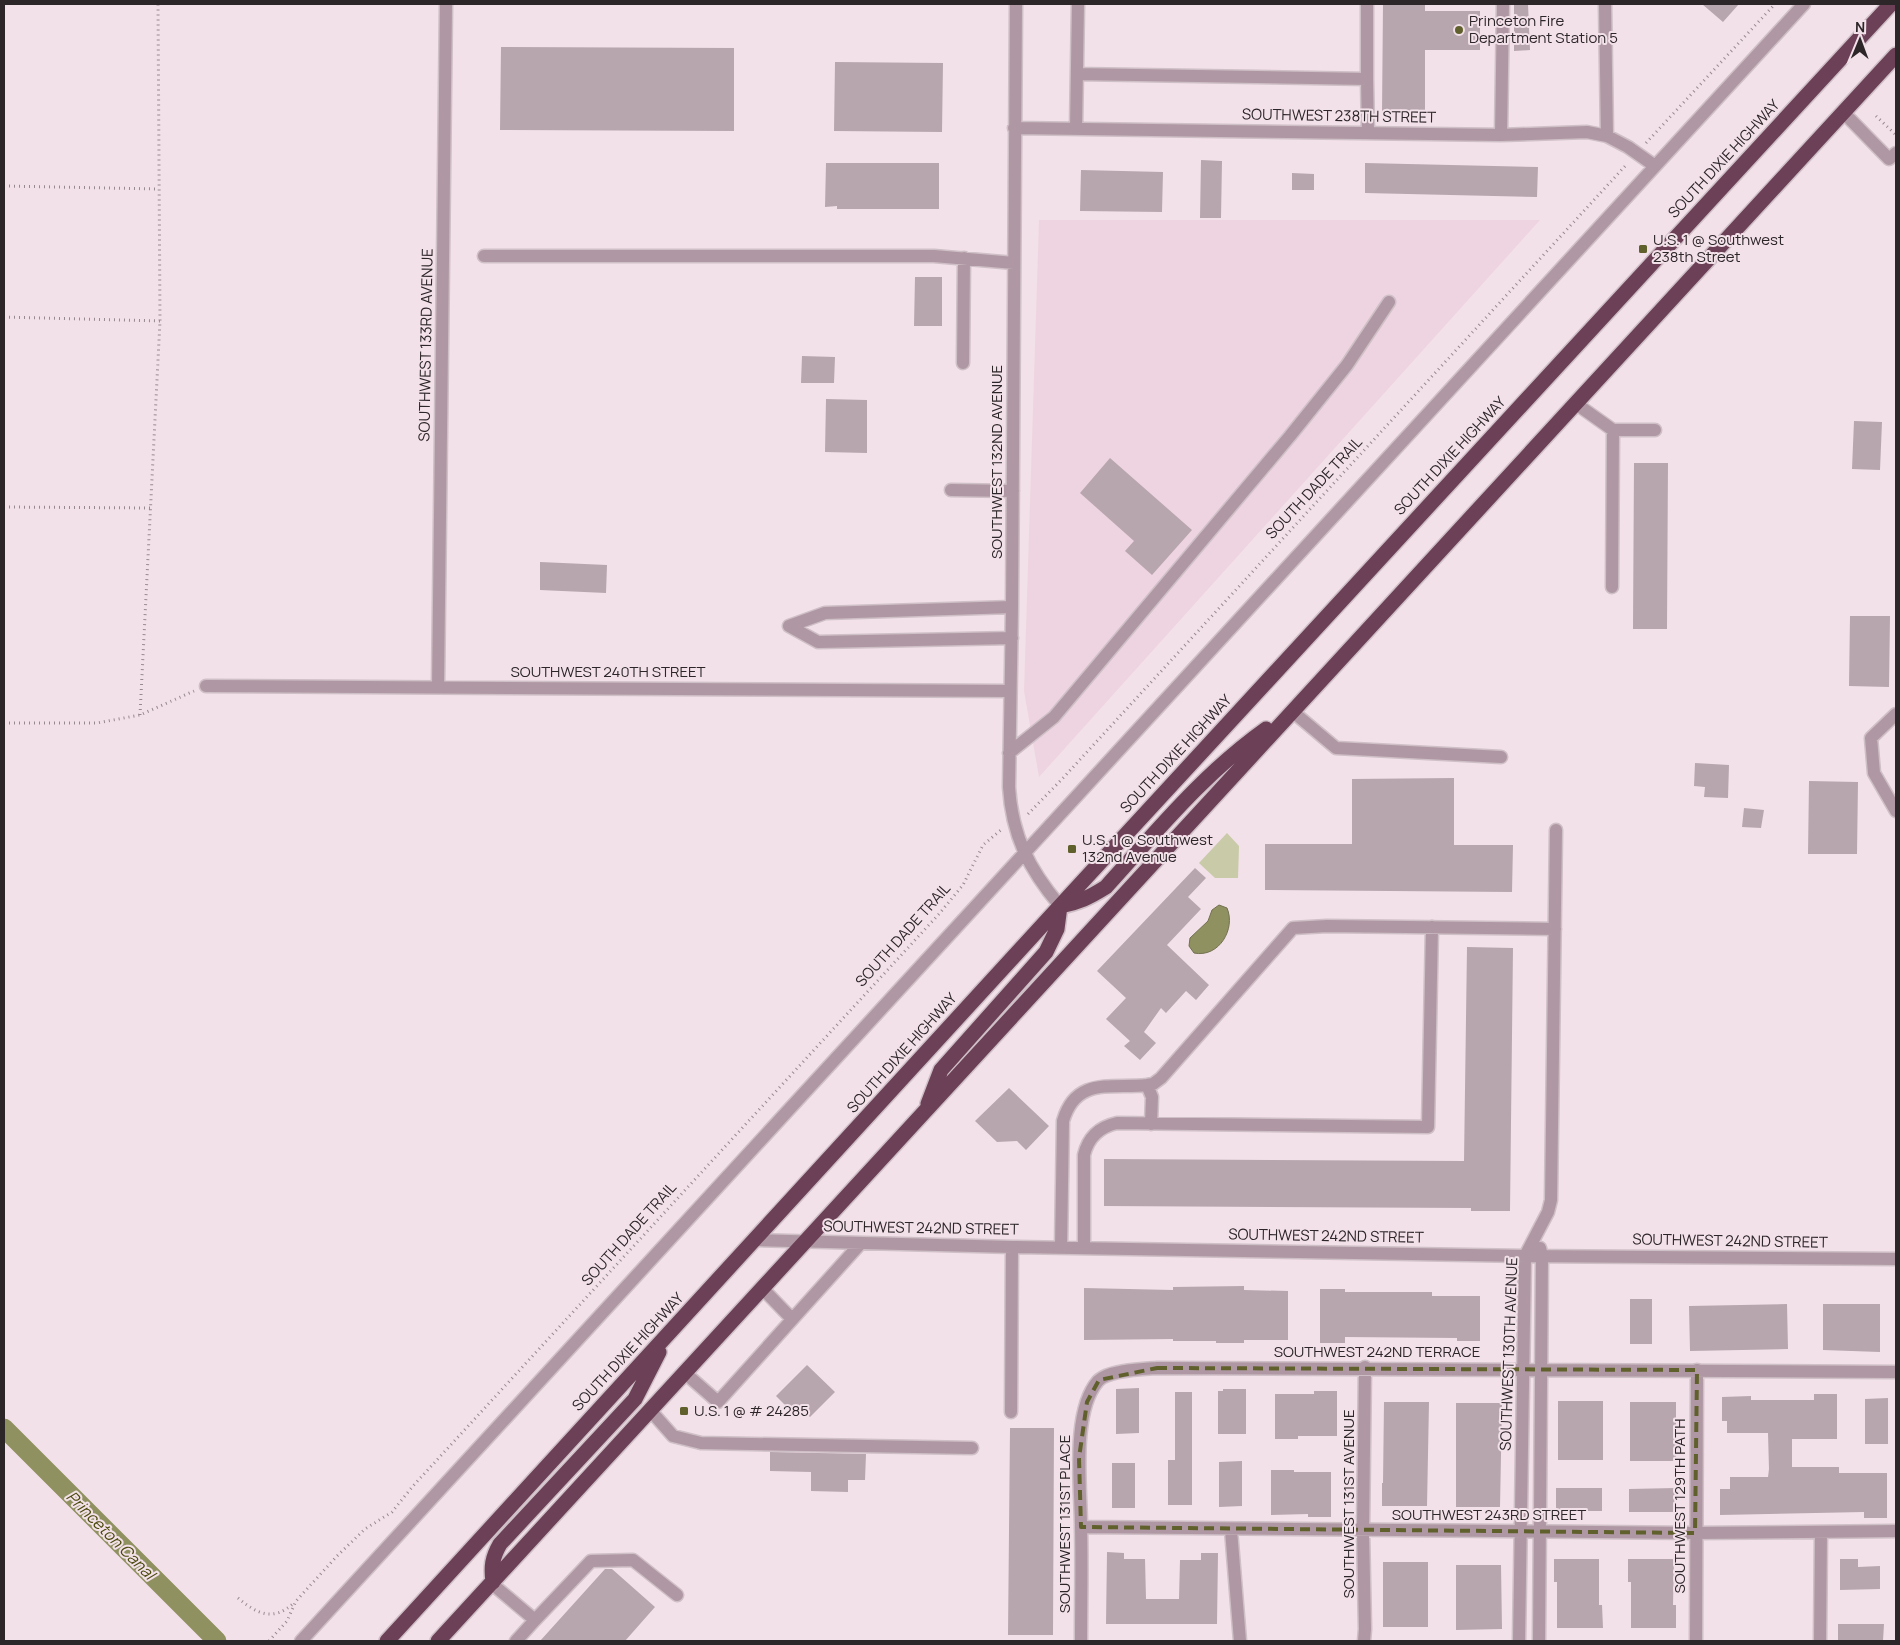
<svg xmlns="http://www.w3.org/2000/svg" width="1900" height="1645" font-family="Manrope,sans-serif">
  <rect width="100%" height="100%" fill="#f3e1e9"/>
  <path fill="#eed4e0" d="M1039,220h501l-501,557 -15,-86z"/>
  <path fill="#c8caa8" d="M1227,833l12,13 -1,32h-23l-16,-15z"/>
  <path fill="#909160" stroke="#727150" d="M1219,905l8,3c9,21 -8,50 -33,45l-5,-7 1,-8 18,-17 4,-11z"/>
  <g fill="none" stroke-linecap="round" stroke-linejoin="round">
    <path stroke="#909160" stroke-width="19" d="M4,1428l213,213"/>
  </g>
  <path fill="#b7a6ae" d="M1383,4h42v7h55v39h-55v63h-43z
    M1514,4h14l2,46 -16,1z
    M1702,4h37l-16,18z
    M501,47l233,1v83l-234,-1z
    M835,62l108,1 -1,69 -108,-1z
    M1201,160l21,1 -1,57h-21z
    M826,163h113v46h-102v-3l-12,1z
    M1365,163l173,4 -1,30 -172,-4z
    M1081,170l82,2 -1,40 -82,-1z
    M1292,173l22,1v16h-22z
    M915,277h27v49h-28z
    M802,356l33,1 -1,26h-33z
    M826,399l41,1v53l-42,-1z
    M1854,421l28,1 -2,48 -28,-1z
    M1110,458l82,72 -40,45 -27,-24 9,-10 -54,-48z
    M1634,463h34l-1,166h-34z
    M540,562l67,3 -1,28 -66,-3z
    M1850,616h40l-1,71 -40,-1z
    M1695,763l34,2 -1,33 -24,-1 1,-10 -11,-1z
    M1454,778v67h59l-1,47 -247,-2v-46h87v-65z
    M1809,781l49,1 -1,72h-49z
    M1744,808l20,2 -3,18 -19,-1z
    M1195,868l11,10 -18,19 13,12 -34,36 42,40 -13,15 -10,-9 -20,22 -5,-5 -17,24 12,11 -16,17 -16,-14 6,-5 -24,-22 20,-21 -29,-27z
    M1467,947l46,1 -3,263h-39v-3l-367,-2v-47l360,2z
    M1009,1088l40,38 -23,24 -9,-9 -20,1 -22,-21z
    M1244,1286v4l44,1v49h-44v3h-28v-2h-43v-2l-89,1v-52l89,2v-3z
    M1320,1289h25v3h87v4h48v45h-23v-3l-112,-1v6h-25z
    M1630,1299h22v45h-22z
    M1787,1304l1,45 -98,2 -1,-45z
    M1823,1304h57v48l-57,-2z
    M807,1365l28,27 -25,25 -7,-7 -7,6 -20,-20z
    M1139,1388v45l-23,1v-45z
    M1223,1389h23v45h-28v-43h5z
    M1314,1391h23v45h-39v3h-23v-45h39z
    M1175,1392h17v113h-24v-45h7z
    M1814,1394h23v45h-45v28h47v6h48v45h-23v-6l-144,3v-26h10v-12h38l1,-8 -1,-36h-41v-12h-5v-24l29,-1v4h63z
    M1888,1398v46h-23v-45z
    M1558,1401h45v59h-45z
    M1384,1402h45l-2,104h-45v-23h1z
    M1630,1402h46v59h-46z
    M1456,1403h46l-2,104h-44z
    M1010,1428h44l-1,207h-45z
    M770,1452l96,2 -1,26h-17v12l-37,-1v-19l-41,-1z
    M1242,1461v45l-23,1v-45z
    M1112,1463h23v45h-23z
    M1271,1470h23v2h37v45h-23v-3l-37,1z
    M1556,1488h46v23h-46z
    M1675,1488l-1,24h-45v-23z
    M1107,1552l17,1v6h21l1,40h33l1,-39h21v-7h17l-1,71h-111z
    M1554,1559h45v46h3l1,23h-46v-46h-3z
    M1628,1559h46l-1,46h3v23h-45v-46h-3z
    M1840,1559h18v8l22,-1v23l-40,1z
    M1383,1562h45v65h-45z
    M1456,1565h45l1,64 -46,1z
    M605,1569h7l43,38 -30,34h-85z
    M1838,1624h46l-1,17h-45z"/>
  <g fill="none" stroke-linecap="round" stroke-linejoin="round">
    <defs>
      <path id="minor" d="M1016,4l-4,603 -3,180c3,49 20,82 51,119
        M1605,4l2,132
        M1077,74l290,5v-75
        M1367,79l1,54
        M1843,112l46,47 7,-6
        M1014,128l487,7 86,-3 20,4 21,11 27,19
        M1076,129l2,-125
        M1501,135l2,-131
        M484,256h450l80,7
        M963,363l1,-105
        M1575,403l38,27 -1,157
        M1613,430h42
        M951,490l62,1
        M1012,638l-194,4 -29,-16 36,-13 187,-6
        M206,686l804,5
        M438,687l8,-683
        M1292,711l44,37 165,9
        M1896,714l-25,24 3,35 22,38
        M1009,753l45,-36 236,-281 57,-71 42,-63
        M1147,1085l5,12 -1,27
        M755,1240l257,7 513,9 371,3
        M1061,1247l2,-126c13,-45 49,-32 84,-36l6,-1 8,-6 132,-150 34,-2 228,3
        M1084,1248v-93c4,-17 15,-28 33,-32l311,4 4,-200
        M762,1288l30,31
        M685,1373l33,29 143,-159
        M650,1410l23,26 28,7 271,5
        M1011,1412l1,-165
        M1081,1527l614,6 201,-2
        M1231,1530l9,111
        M491,1583l44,37 56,-59 42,-1 44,35
        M301,1641l1503,-1637
        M516,1641l19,-21
        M1081,1641c0,-38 1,-76 0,-114 0,-39 -10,-115 17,-146 10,-11 45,-12 59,-13 246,-1 493,5 739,4
        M1364,1641l1,-12 -2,-98 2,-164
        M1519,1641l6,-385 23,-44 3,-12 5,-370
        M1539,1641l3,-385 -2,-8
        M1696,1641l1,-271
        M1820,1641l1,-109"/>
      <path id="highway" d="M1060,906c18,-3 30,-9 46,-19 50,-55 98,-114 160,-158
        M928,1104l13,-34 105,-118 11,-23 3,-23
        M493,1582c-2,-15 -1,-24 7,-38l135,-145 24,-47
        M387,1641l673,-735 831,-902
        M438,1641l1458,-1586"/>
    </defs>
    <use href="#minor" stroke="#cfbfc6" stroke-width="15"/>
    <use href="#highway" stroke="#cfbfc6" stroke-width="18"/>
    <path stroke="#96898f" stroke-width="3" stroke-dasharray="1 4" stroke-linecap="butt" d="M1876,116l20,19
      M1646,143l129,-139
      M4,186l155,3
      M4,317l156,4
      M4,507l147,1
      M140,715l20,-394 -2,-317
      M4,723h93l43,-8 54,-24
      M1028,814l36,-37 563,-613
      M238,1598c19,16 35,24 56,5
      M269,1641l18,-20 9,-20 41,-45 28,-27 27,-17 21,-26 526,-572 24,-29 20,-40 18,-15"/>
    <use href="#minor" stroke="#af98a3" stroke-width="12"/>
    <use href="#highway" stroke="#6c4057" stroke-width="15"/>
  </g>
  <path fill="none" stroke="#60602d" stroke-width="4" stroke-dasharray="10 6" stroke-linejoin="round" d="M1157,1368l540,2 -2,163 -614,-6 -2,-69 8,-56 12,-22z"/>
  <g fill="#60602d" stroke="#f3e1e9" stroke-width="2">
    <circle cx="1459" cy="30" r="5"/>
    <rect x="1638" y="244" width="10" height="10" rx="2.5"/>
    <rect x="1067" y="844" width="10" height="10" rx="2.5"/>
    <rect x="679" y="1406" width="10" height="10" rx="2.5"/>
  </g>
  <g text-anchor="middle" stroke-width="4" stroke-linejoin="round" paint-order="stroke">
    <g font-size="15" fill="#2d2629" stroke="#f3e1e9" text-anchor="start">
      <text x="1469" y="26">Princeton Fire<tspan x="1469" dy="17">Department Station 5</tspan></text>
      <text x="1653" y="245">U.S. 1 @ Southwest<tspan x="1653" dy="17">238th Street</tspan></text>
      <text x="1082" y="845">U.S. 1 @ Southwest<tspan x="1082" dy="17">132nd Avenue</tspan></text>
      <text x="694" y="1416">U.S. 1 @ # 24285</text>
    </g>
    <g font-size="15" fill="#2d2629" stroke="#f3e1e9">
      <text transform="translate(1339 116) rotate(1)" y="5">SOUTHWEST 238TH STREET</text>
      <text transform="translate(1724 159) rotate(-47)" y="5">SOUTH DIXIE HIGHWAY</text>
      <text transform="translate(426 345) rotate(-89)" y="5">SOUTHWEST 133RD AVENUE</text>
      <text transform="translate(1450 456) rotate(-47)" y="5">SOUTH DIXIE HIGHWAY</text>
      <text transform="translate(997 462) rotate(-90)" y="5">SOUTHWEST 132ND AVENUE</text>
      <text transform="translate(1314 488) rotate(-47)" y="5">SOUTH DADE TRAIL</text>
      <text x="608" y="677">SOUTHWEST 240TH STREET</text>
      <text transform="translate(1176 754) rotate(-47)" y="5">SOUTH DIXIE HIGHWAY</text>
      <text transform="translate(903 935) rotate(-48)" y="5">SOUTH DADE TRAIL</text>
      <text transform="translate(902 1053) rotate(-48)" y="5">SOUTH DIXIE HIGHWAY</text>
      <text transform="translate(921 1228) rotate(1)" y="5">SOUTHWEST 242ND STREET</text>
      <text transform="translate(629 1234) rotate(-48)" y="5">SOUTH DADE TRAIL</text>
      <text transform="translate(1326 1236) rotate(1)" y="5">SOUTHWEST 242ND STREET</text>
      <text transform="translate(1730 1241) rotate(1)" y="5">SOUTHWEST 242ND STREET</text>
      <text transform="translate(628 1352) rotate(-47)" y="5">SOUTH DIXIE HIGHWAY</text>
      <text x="1377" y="1357">SOUTHWEST 242ND TERRACE</text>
      <text transform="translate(1509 1354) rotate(-88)" y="5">SOUTHWEST 130TH AVENUE</text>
      <text transform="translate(1349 1504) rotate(-90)" y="5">SOUTHWEST 131ST AVENUE</text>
      <text transform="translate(1680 1506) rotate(-90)" y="5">SOUTHWEST 129TH PATH</text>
      <text x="1489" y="1520">SOUTHWEST 243RD STREET</text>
      <text transform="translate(1065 1524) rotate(-90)" y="5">SOUTHWEST 131ST PLACE</text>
    </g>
    <g font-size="16" font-style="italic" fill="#49490b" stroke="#f3e1e9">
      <text transform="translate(111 1535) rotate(45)" y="6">Princeton Canal</text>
    </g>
  </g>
  <rect width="1900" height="1645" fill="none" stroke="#2d2629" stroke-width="10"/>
  <g transform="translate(1860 40) rotate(1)" stroke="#f3e1e9" stroke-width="4" paint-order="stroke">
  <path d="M0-4L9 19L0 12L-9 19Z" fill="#2d2629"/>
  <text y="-8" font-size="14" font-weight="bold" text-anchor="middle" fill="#2d2629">N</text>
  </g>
</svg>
